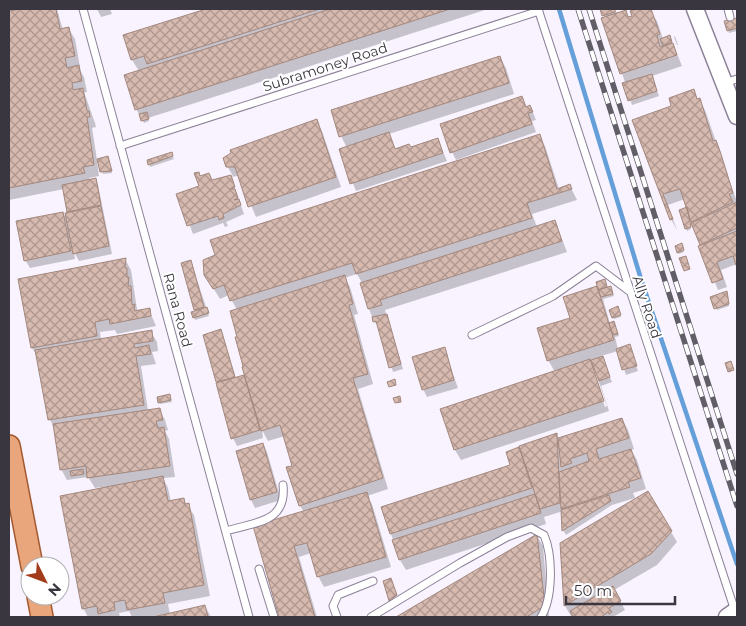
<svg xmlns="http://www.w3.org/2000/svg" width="746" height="626" font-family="Montserrat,sans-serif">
  <defs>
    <pattern id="building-cross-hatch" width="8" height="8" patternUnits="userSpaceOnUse" patternTransform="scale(1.25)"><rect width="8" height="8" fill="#d6b9af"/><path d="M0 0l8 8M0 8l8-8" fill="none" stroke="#af9790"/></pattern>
  </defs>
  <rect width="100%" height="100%" fill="#f8f3fe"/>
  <path fill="#0003" fill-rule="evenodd" d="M29,9h28l6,21 5,-2 7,11 5,28h-2l6,10 3,15h-3l11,31 1,4 -4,1 5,32 11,-2 4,15 -9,1 -4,-13h-2l2,15 -10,2v3l6,-1 3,5 14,69 -33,7 -5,-9 1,7 -45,9 -5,-8 38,-47 5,8 2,-7 -6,-25 -55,11v-188z
    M97,9h13l2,5 -11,3z
    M210,9h278l-340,109 1,3 -5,2 -8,-14 3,-38 -7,-11 -7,-24z
    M602,9h13l2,5 8,-3 4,7 4,-2 2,-7h13l9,12 6,18h8l11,27 -30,10 7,20 -27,9z
    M737,19v12l-8,2 -3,-11z
    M675,36l3,9h-1l-3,-8z
    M500,57l6,11 8,26 -125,40 7,16 15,-1 27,-9 9,21 -91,30 -16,-41 7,-2 -6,-12z
    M693,91l12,19 32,92v62l-16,6 6,17 -9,3 -29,-73 2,12 -4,2 -1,-2 -6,-19 8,-2 -3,-9 -17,6 9,25 -6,-11 -37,-98 39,-15z
    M521,97l6,16 3,-6 4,8 2,5 -4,1 4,11 -80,28 -4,-8z
    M316,121l6,10 19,56 -85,30 -17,-40 -2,-1 -6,1 13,37 -18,8 2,4 -3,1 -2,-4 -30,11 -15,-39 22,-8v-10l13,4 20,-5 -6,-10z
    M539,136l6,10 14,43 11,-3 7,14 -45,14 5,13 18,-6 12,31 -182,58 18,59 -10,3 -14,-46 -5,-4 -5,-13 -7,-26 -5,-9 -13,4 6,9 8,27 -4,1 19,69 -15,5 30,100 -21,7 5,8 19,63 -67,20 -6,-11 -7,-23 -12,4 18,60h-37l-26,-90 50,-15 -4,-6 -6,-39 -9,-31 -17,5 -6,-11 1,8 -26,8 -4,-8 -28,-103 16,-4 15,48 7,-3 4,5 -8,-43 -2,-28 -8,-15 -9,4 -8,-13z
    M172,155l2,4 -24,8 -1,-3z
    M682,247l2,5 -5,2 -1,-2z
    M125,259l6,11 6,39 2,3 10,-2 7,16 -39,8 -2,-4 -15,2 1,8 50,-8 6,10 1,9 -6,1 4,12 -15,2 7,45 11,-2 6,11 3,10 -3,1 4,8 6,38 -12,1 5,10 3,14 12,-3 11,16 16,81 -42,8 2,10 35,-8 6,11h-79l-3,-6 -10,2 1,4h-32l-5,-9 18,-121 -6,1 -7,-11 -21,3 -6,-11 -6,-40 -5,-9 -12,-63 -6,-9 -13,-68z
    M191,262l18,54 -14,4 -2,-7 3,-1 -14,-48z
    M597,282h9l2,7 4,1 2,6 -11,3 7,25 5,1 4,11 -4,1 3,12 11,-3 9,25 -12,4 -8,-24 -17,5 11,26 -11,4 8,25 -148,49 -6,-10 100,-78 -7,-12 23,-42 25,-31 4,6zM592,359l3,9h-1l-5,-8zM593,370h2l12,36 -2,1z
    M727,295l2,11 -12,4 -2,-2z
    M619,310l2,7 -7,2 -1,-2z
    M444,349l14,39 -31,9 -4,-8z
    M170,396l2,6 -12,2 -1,-2z
    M622,419l6,11 6,19 -3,1 6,10 9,29 -13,4 2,5 -23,7 -46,30 -3,-5v-19l-19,6 2,7 -140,46 -6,-10 -18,-52 130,-43 6,-16 5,8 33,-22 3,4z
    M263,444l4,8 14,48 -26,8 -4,-8z
    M648,493l29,49 -20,23 -43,25 11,20 -12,7 -42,-1 -6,-10 -3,-62z
    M537,536l6,10 6,71h-151z"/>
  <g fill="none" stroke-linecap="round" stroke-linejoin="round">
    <path stroke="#659fda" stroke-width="4.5" d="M559,9l82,270 96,285"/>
  </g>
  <path fill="url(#building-cross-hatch)" stroke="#a3887e" d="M22,9h34l4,20 9,-2 6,29 -10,2 2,10 12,-3 3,16 -10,2 1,7 10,-2 4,23h2l1,6h-3l7,48 -11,2 2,6 -76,15v-177z
    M206,9h114l-173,55 -3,-8 -13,4 -8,-25z
    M330,9h120l-315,101 -11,-35z
    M600,9h15v3l-13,4z
    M637,9h14l9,25 -3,1 3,12 13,-4 4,12 -57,19 -19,-56 25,-8 2,7 4,-1 -2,-5z
    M737,18v10l-10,3 -3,-10z
    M670,35l2,7 -9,4 -3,-7z
    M500,56l9,27 -170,54 -8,-27z
    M652,74l5,17 -29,10 -6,-18z
    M694,89l3,10 3,-1 13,43 3,-1 5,14 12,39 -4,1 4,8 -42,20 -11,-33 -17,5 10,25 -3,1 -38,-100 39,-14 -2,-8z
    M522,96l4,11 4,-2 3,7 -5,1 4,11 -82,29 -10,-29z
    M147,112l2,7 -8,2 -2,-7z
    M317,119l19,58 -88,30 -13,-40h-9l-3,-9 8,-5 -1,-3z
    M389,132l6,17 14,-5 2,3 27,-9 5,15 -93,31 -11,-35z
    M540,134l17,55 13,-5 2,5 -45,14 5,15 -176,56 -4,-11 -122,38 -6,-16 -11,4 -9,-14 -1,-15 12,-5 -5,-15z
    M172,152l1,4 -25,9 -1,-5z
    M108,156l4,15 -12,1 -3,-13z
    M199,172l1,4 9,-3 3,7 19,-5 4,12 -5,2h5l3,9 -4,2 5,-1 2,6 -18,9 1,4 -5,2 -1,-4 -31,10 -11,-32 23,-8 -5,-13z
    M96,178l5,27 -34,7 -5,-27z
    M737,202v26l-37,17 -9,-22z
    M101,206l8,40 -36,8 -8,-41z
    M687,207l4,20 -6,2 -6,-19z
    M63,212l8,39 -47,10 -8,-40z
    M555,220l7,21 -182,59 2,5 -14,4 -8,-26z
    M737,231v37l-4,-12 -16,6 6,17 -11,4 -14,-37z
    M682,243l2,7 -7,3 -2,-7z
    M686,256l4,13 -6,2 -5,-13z
    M126,258l-1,10h2v9h2l-1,9h3l1,19 3,-1 -1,7 16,-3 1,8 -41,8 -1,-5 -14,3 2,14 -66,12 -13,-69z
    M191,260l13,47 -10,3 -13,-47z
    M345,275l8,29 -4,1 19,69 -15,4 30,100 -84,28 -13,-39 6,-1 -12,-41 -19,6 -19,-64 1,-1 -8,-29h2l-7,-26z
    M605,279l2,8 -9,3 -2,-8z
    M597,286l17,54 -67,21 -10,-33 33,-10 -7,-21z
    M611,286l2,8 -12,3 -3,-7z
    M727,291l2,13 -15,5 -4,-12z
    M618,306l3,9 -9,3 -3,-8z
    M207,307l2,6 -16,5 -2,-6z
    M387,314l14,50 -12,4 -13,-47 -3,1 -1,-5z
    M614,321l4,13 -5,1 -4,-12z
    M221,329l14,48 -19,5 -13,-47z
    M152,330l1,11 -19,3 1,4 14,-3 2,9 -15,2 8,49 -96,15 -13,-70z
    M630,344l7,22 -15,4 -6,-21z
    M445,347l9,33 -32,10 -10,-33z
    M603,356l7,21 -11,4 -8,-21z
    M590,359l14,42 -150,49 -14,-41z
    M731,361l3,9 -6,2 -3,-9z
    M244,375l16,55 -29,9 -15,-56z
    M395,379l1,6 -7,2 -2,-5z
    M170,394l1,6 -13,3 -1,-6z
    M400,396l1,6 -6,1 -2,-5z
    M160,408l3,12 -7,1 2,7 6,-1 6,39 -83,12 -1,-12 -26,4 -7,-46z
    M622,418l7,20 -33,11 3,10 32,-10 10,29 -13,4 2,5 -69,22 -2,-37 30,-11 -2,-8 -17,6 2,4 -11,4 -3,-29z
    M557,433l3,70 -20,6 -21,-63z
    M263,443l14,49 -27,8 -14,-49z
    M519,447l13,41 -142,46 -9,-27 129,-42 -4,-13z
    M83,469l1,5 -13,2 -1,-5z
    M163,476l5,25 16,-3 1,6 4,-1 15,82 -41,8 2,10 -38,7 -2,-10 -11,2 1,8 -17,4 -1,-8 -15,3 -22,-113z
    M648,491l24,40 -21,23 -87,52 -4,-63z
    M367,492l19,65 -69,20 -10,-34 -13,3 21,71h-36l-26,-91z
    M535,494l6,19 -142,47 -7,-20z
    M609,495l2,6 -49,30 -1,-21z
    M537,534l8,72 -19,11h-130z
    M391,578l6,17 -8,6 -6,-20z
    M613,586l8,15 -12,7 3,4 -3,2 -1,-2 -7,5h-28l-3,-6z
    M205,605l3,12h-55z"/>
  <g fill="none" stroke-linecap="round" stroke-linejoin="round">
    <defs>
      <path id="service" d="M83,9l166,608
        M538,9l197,602
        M728,9l2,8
        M724,83l13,-4
        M120,146l419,-135
        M472,335l81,-39 43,-30 33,25
        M226,531c29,-9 61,-8 57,-46
        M259,569l15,48
        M337,617l-4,-11 5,-11 35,-14
        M371,617l89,-54 47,-26 24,-9 13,7c9,21 9,63 -3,82"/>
      <path id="tertiary" d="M695,9l42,107
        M727,617l10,-7"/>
      <path id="primary" d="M9,446l23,120
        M38,596l4,21"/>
    </defs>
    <use href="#service" stroke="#8c8198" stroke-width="9"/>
    <use href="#tertiary" stroke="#8c8198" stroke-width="19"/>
    <use href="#primary" stroke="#a3582f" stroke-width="24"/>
    <use href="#service" stroke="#fff" stroke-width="7"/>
    <use href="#tertiary" stroke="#fff" stroke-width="16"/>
    <use href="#primary" stroke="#e9a67d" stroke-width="21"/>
    <defs>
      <path id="rail" d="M578,9l159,497
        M589,9l148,465"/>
    </defs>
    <use href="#rail" stroke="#625e67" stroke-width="5.5"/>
    <use href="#rail" stroke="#fff" stroke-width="4" stroke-dasharray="11" stroke-linecap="butt"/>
  </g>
  <g text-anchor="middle" stroke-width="4" stroke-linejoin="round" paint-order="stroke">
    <g font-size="14" fill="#3a363f" stroke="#fff">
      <text transform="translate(325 67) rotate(-18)" y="5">Subramoney Road</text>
      <text transform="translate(647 307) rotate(72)" y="5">Ally Road</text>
      <text transform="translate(178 310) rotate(75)" y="5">Rana Road</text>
    </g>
  </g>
  <rect width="746" height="626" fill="none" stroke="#3a363f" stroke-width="20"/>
  <g transform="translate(45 581) rotate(132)"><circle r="24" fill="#ffffff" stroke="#b0afb2"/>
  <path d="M0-4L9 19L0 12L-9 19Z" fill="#a33c1a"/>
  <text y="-8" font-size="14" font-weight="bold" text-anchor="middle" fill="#3a363f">N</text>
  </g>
  <path d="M566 596v8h109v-8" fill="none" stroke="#3a363f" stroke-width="2.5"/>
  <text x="574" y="596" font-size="15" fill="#3a363f" stroke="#ffffff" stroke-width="4" paint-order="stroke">50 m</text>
</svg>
